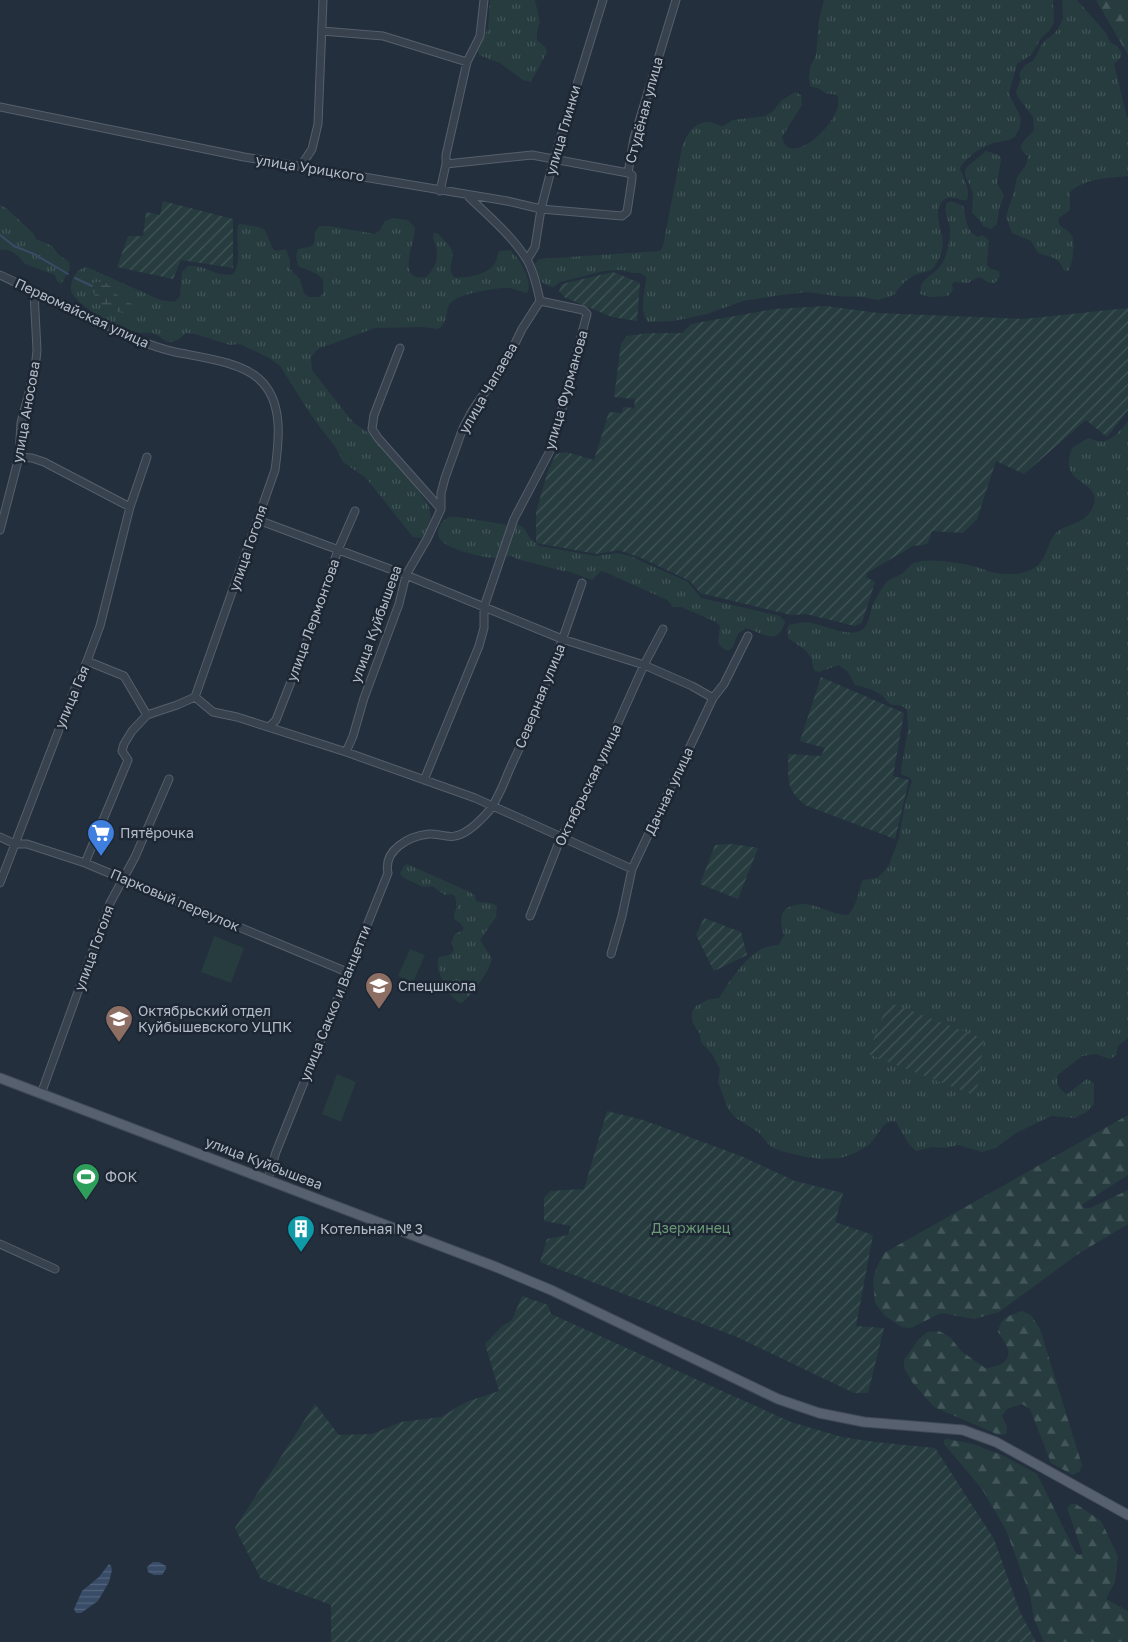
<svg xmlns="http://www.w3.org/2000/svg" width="1128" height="1642" font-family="'Golos Text',sans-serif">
  <defs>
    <pattern id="grass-tufts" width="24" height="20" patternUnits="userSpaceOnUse" patternTransform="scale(1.25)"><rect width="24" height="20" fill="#263c3f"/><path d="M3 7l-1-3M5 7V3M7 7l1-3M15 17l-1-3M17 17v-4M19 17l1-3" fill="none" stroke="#435659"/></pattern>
    <pattern id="forest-firs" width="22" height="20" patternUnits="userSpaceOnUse" patternTransform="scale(1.25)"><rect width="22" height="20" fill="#263c3f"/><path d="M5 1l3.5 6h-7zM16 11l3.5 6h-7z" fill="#435659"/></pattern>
    <pattern id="wetland-marsh" width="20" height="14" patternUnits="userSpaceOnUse" patternTransform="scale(1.25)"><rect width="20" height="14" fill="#263c3f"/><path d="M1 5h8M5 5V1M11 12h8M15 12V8" fill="none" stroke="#435659"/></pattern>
    <pattern id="garden-furrows" width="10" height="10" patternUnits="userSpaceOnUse" patternTransform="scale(1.25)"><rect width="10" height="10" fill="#263c3f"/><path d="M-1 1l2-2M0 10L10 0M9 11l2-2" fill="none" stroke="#435659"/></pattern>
    <pattern id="water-rules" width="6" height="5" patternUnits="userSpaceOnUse" patternTransform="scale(1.25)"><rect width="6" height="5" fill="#394c67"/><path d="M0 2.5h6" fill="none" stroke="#53647b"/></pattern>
  </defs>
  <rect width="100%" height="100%" fill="#242f3e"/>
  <path fill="url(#grass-tufts)" d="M490,0h45l5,22 -3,10v8l9,8 1,4 -16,30 -8,-2 -23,-17 -21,-8 -1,-4 10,-23z
    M824,0h230l-1,2 1,21 -5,8 -7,6 -11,18 -14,9 -8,29c7,20 19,23 6,44 -8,5 -16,4 -24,7 -12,4 -24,13 -31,24 3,11 11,20 7,32 -7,1 -13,-4 -20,-2 -17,8 -5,32 -4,44 0,7 -3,16 -7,22 -5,10 -15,7 -23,12 -9,5 -13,11 -19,19l-16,5 -16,-3 -26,-1 -29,-4 -25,3 -39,6 -36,13 -33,7 -26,1c-9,-11 -4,-27 -2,-41v-4l-6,-4h-8l-10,-3 -18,1 -44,11 -6,5c-11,0 -18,-11 -20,-22l5,-6 121,-8 3,-5 19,-99c4,-11 12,-26 26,-25 6,0 10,4 15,4l10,-6 32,-4 7,-4 10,-12 13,-8 6,3 1,10 -20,32c6,35 66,-19 55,-42l-12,-2 -5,-4 -10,-3 -1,-8 1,-11 6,-12 3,-36z
    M1062,0h15l29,33 4,9 7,4 5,7 -1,4 -7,7 14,57v55c-19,2 -43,2 -58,16v18l-11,8c-3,11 9,9 13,18 3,6 1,29 -4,35h-4l-4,-8 -6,-5 -16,-5 -7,-12 -19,-8 -6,-16 8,-26 3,-14 9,-12 2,-9c-2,-2 -5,-3 -6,-6 -5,-6 9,-15 12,-20l-1,-13 -16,-21 -1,-5 5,-12 -2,-5 6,-9 9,-5 9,-18 12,-9 5,-8 3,-7z
    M986,151l13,4 2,4 -4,24 7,12 -5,14 -2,15 -6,5 -8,-3 -4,-7 -7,-6 1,-20 -8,-18v-4l2,-4z
    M951,201l12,5c4,13 2,24 15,31l4,-2 7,5 -2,25 4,4 8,2 1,5 -5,7c-16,1 -8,-13 -27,0l-14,-1 -2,3 1,4 -5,7 -19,1 -9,-3 1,-9c6,-10 18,-13 23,-25 4,-8 6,-22 6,-31 -1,-10 -7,-16 -3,-26z
    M0,205l6,3 26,24 4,7 16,7 6,8 11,8 1,7 -9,15 -4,-3 -2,-6 -30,-11c-6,-8 -14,-16 -25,-14z
    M393,218l14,2 8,7c0,17 -20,55 11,50 12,-11 14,-25 7,-39l1,-5h2c5,2 6,5 10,9 15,15 -2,21 8,35 11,2 30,-2 39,-11 4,-4 4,-10 6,-15l11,-1c9,8 24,31 17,43 -7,-1 -12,-5 -19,-5 -11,-1 -54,6 -59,17 -4,9 -1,18 -11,24l-16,-2 -47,1 -57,21 -7,8 1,13 32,41 10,12 15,10 48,55 12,18 2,12 -2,9 -4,8 -4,3 -8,-1 -47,-59 -23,-16 -7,-14 -23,-30 -33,-52 -11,-8 -29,-14 -10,1 -35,-11 -9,-1c-5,4 -10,10 -17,9 -5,-1 -9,-6 -14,-8 -4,-2 -10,0 -15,-1 -22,-4 -57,-23 -69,-41 -1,-12 4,-23 16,-25l73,33 15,2 5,-6 2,-24 6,-6c18,-2 27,12 45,8 10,-14 2,-32 5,-49l2,-1 19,3 6,3 8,19 3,2 10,-2 4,11v9l10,10 4,14 5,4h11l3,-4v-13l-6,-6 -19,-8 -2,-10 2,-7 12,-2 4,-3 1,-12 4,-6h10l46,8 5,-4 5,-9z
    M1128,421v617l-10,8 -2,9 -4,3 -3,1 -13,-5 -14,2 -24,19c-3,8 1,15 9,19l20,-15 7,4v21l-6,7 -13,7 -23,-2 -5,2 -31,15 -20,15 -14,4 -23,-7 -15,3 -12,-1 -16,4 -8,-8 -12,-21 -4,-1 -7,3 -15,20 -15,9 -14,5 -19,1 -16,-2 -25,-6 -10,-4 -13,-15 -22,-14 -8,-9 -10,-27 2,-13 -8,-15 -11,-12 -1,-8 -8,-12v-10l4,-6 11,-6 12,-2c10,-16 29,-46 48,-51 4,-1 8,-1 12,-2l5,-10c-3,-9 -6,-23 5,-28 22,-10 38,8 59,8 10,-9 9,-24 15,-35l14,-2 11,-11 11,-29 6,-35 7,-22 -2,-3 -9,-4v-4l7,-41 -1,-19 -6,-5c-15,2 -12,-5 -21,-11 -7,-5 -17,-7 -25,-9l-7,-13 -9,-7 -20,7 -5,-2 -3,-13 -6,-7 -17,-12 -1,-9 2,-4c8,-2 15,-4 23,-2 12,2 35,14 48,8 10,-4 9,-20 14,-29 4,-7 9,-17 15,-22 4,-3 10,-4 14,-7 3,-3 7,-8 11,-10 16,-6 45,0 60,3 4,1 7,3 11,4 16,6 41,7 54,-6 8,-8 9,-22 16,-30 11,-11 29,-9 37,-25 11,-23 -16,-24 -22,-39 -3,-8 0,-15 2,-22l16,-10c3,1 6,2 9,3 13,3 24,-11 31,-20z
    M449,517h10l49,8h11l5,3 6,10 9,8 57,10 21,-3 13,3 58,26 13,16 79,18 5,6c-7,26 -24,10 -39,6 -1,1 -5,4 -7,5 -6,9 -6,28 -21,10l2,-17 -4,-4 -35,-15h-9l-1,-3 -4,-4 -60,-27 -6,-2 -9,9 -25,-9h-4l-46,-12 -5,-3c-5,0 -10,3 -16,2 -12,0 -60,-10 -58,-25 1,-8 4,-12 11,-16z
    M407,864l63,28 4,3 2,6c7,3 14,0 21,5l-1,11 -16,23 12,19c-3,13 -20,36 -30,44 -12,0 -29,-36 -23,-46 6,-1 12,-1 15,-7l-3,-8 4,-8 7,-3 2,-3 -4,-5 -6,-4v-5l3,-7 -2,-11 -4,-2 -6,1 -13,-9 -9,1 -21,-10 -2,-4 4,-7z"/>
  <path fill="url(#forest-firs)" d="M1096,0h32v55z
    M1128,1115v60l-45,29 -1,2 3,2h5l38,-18v34l-50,30 -79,58 -25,7 -33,-6 -30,15 -9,-1 -17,-11 -10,-13 -2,-22 3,-12 8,-16z
    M1022,1311l9,4 9,14 42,136 -2,6 -7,4 -22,-12 -21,-54 -8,-5 -15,5 -5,7 5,11 -1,7 -7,1 -65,-28 -22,-25 -8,-14v-8l14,-20 9,-8 12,-1 11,6 11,14 24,17c9,-1 26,-4 23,-18 -1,-5 -7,-13 -10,-18 3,-15 10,-16 24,-21z
    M947,1439l26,5 31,12 33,18 39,79 3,2 3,-1v-3l-15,-43 4,-4h5l25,17 17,35 -3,26 -9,17 22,12v31h-84l-10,-23 -4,-24 -24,-65 -24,-41 -38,-45v-4z"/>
  <path fill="url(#wetland-marsh)" d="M97,282c16,0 13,7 23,15 5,4 11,6 16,9v5c-11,4 -27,0 -36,-8 -4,-3 -6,-9 -8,-14l1,-6z"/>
  <path fill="url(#garden-furrows)" d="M163,201l70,18v49l-52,-8 -8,19 -56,-12 11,-31h15l3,-24 14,3z
    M613,272l27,11 -3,38 -25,-4 -48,-20 -5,-6 3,-7z
    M826,306l52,7 146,6 104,-11v102l-21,27 -21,-17 -62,54 -28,-13 -19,58 -14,14 -31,-2 -4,12 -5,2 -10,1 -46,27 -1,4 9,5 -13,41 -7,3 -49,-12 -15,1 -91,-22 -10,-12 -49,-23 -22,-8 -22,4 -61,-11v-31l12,-41 8,-17 10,-2 28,8 15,-48 13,1 1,-6 11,1 1,-9 -21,-2 7,-53 6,-8 22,-3h33l9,-9 83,-15z
    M821,677l83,36 -11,63 16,4 -14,59 -90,-34c-21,-18 -16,-26 -17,-51l33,2 4,-8 -25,-7z
    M733,844l25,4 -20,51 -38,-15 15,-39z
    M704,918l37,14 6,23 -33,16 -18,-36z
    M888,1002l96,37 -8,57 -108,-42z
    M607,1111l36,9 98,36 54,25 48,12 -8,29 38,13 -17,91 28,2 -16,65h-14l-117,-56 -197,-75 7,-23 21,-4 3,-9 -27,-5v-23l6,-7 34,-2z
    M522,1296l26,9 3,9 240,108 51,15 33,5 60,6 59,91 26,73 16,30h-705v-37l-70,-26 -26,-51 80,-124 24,31 33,-1 29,-12 40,-5 25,-15 33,-11 -14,-47 17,-18 10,-6z"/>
  <path fill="#263c3f" d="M214,936l30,12 -13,35 -30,-11z
    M410,949l15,6 -12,28 -15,-7z
    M337,1074l19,8 -15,40 -19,-8z"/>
  <path fill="url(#water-rules)" d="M153,1562h6l7,4v3l-4,6h-8l-6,-3 -1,-5z
    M109,1564l2,2 1,4 -3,12 -11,19 -17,12h-5l-2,-4 8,-18 17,-14z"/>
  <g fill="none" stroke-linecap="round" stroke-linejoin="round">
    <path stroke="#394c67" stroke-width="2" d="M0,235l14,11 20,8 34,20
      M75,278l17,8"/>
    <defs>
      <path id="minor" d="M322,31l61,5 84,26
        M0,107l244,50 263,44 34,8 81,7 5,-4 5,-33v-4l-4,-2 6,-35 42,-138
        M446,164l86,-9 96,18
        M301,166l11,-17 6,-25 5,-124
        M440,191l6,-27v-9l21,-93 13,-26 4,-36
        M468,196c20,20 44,39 59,64 7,12 10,27 13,41
        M527,260l8,-13 6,-38 13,-50 49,-159
        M0,275l135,64c13,5 26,10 40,13 25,5 66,10 84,27 25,22 20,62 16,91l-80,227
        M400,348l-26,67 -2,14 6,9 63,71
        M19,457l13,1 12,4 86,45
        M258,520l148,55 156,64 82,26 48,21 21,12
        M0,530l19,-73 2,-34 14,-53 2,-20 -3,-58
        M87,661l37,15 23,39
        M195,697l18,15 24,5 109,35 129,46 157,71
        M269,727l7,-7 34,-87 28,-83 17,-39
        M346,752l7,-16 11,-38 35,-94 7,-29 21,-36 14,-30v-16l4,-15 18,-50 9,-17 35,-51 15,-31 18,-28
        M424,780l55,-134 5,-18v-21l30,-88 38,-72 35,-133 -4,-4 -43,-9
        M0,837l15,7h12l58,19 262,109
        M85,863l43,-103 -6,-9 2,-7 8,-13 15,-16 30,-10 18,-8
        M0,883l75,-195 12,-27 13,-35 30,-119 17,-50
        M530,916l31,-79 22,-36 61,-136 19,-36
        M611,954l11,-38 10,-47 81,-171 11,-14 24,-48
        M41,1094l69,-191 25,-46 34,-78
        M268,1179l8,-27 112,-279c-5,-23 21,-37 41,-39 8,-1 18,4 26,2 12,-2 25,-15 33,-24 11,-13 17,-33 24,-48 28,-58 49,-120 70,-181
        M0,1244l55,25"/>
      <path id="major" d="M0,1078l496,189 55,23 227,109 41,14 45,9 99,8 33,12 132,73"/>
    </defs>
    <use href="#minor" stroke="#565f6c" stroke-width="9"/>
    <use href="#major" stroke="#414a57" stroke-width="11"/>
    <use href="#minor" stroke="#38414e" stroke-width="7"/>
    <use href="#major" stroke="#56606e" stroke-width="9"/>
  </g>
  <defs>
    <symbol id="supermarket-pin" viewBox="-11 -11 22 30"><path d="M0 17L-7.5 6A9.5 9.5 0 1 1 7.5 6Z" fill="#3f7fe0" stroke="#1d2633"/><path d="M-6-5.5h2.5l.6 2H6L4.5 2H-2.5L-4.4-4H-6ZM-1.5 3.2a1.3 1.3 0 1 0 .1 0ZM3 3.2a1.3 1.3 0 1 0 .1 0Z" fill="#fff"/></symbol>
    <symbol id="school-pin" viewBox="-11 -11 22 30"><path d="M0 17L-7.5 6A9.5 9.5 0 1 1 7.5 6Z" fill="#8d6e63" stroke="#1d2633"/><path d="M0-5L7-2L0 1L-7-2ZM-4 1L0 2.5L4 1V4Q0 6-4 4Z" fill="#fff"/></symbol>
    <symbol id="university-pin" viewBox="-11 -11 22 30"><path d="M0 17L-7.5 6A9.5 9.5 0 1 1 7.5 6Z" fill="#8d6e63" stroke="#1d2633"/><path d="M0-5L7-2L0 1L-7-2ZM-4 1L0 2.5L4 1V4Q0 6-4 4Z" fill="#fff"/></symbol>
    <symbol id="stadium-pin" viewBox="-11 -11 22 30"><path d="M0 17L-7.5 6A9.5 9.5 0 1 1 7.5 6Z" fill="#2e9e5b" stroke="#1d2633"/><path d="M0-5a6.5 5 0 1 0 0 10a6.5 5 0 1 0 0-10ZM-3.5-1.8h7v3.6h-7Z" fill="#fff"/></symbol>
    <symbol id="building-pin" viewBox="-11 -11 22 30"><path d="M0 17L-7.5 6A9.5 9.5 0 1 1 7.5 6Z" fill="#0f9aa8" stroke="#1d2633"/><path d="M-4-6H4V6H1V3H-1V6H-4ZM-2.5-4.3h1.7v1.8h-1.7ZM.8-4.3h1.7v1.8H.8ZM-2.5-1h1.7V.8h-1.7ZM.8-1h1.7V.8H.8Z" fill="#fff"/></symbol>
  </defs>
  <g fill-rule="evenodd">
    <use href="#supermarket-pin" x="85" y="817" width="32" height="43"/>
    <use href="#school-pin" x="363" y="970" width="32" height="43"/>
    <use href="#university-pin" x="103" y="1003" width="32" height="43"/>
    <use href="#stadium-pin" x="70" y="1161" width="32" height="43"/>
    <use href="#building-pin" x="285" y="1213" width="32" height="43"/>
  </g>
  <g text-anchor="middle" stroke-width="5" stroke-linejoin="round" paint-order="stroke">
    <g font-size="14" fill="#b4bcc9" stroke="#1d2633">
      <text transform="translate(644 110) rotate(-75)" y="5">Студёная улица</text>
      <text transform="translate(563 130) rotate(-74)" y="5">улица Глинки</text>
      <text transform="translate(310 168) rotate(9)" y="5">улица Урицкого</text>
      <text transform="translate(82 313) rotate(25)" y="5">Первомайская улица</text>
      <text transform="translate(488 388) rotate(-60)" y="5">улица Чапаева</text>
      <text transform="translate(566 390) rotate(-74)" y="5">улица Фурманова</text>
      <text transform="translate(26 412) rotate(-80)" y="5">улица Аносова</text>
      <text transform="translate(248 548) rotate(-71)" y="5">улица Гоголя</text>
      <text transform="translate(313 620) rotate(-70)" y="5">улица Лермонтова</text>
      <text transform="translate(376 624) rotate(-70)" y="5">улица Куйбышева</text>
      <text transform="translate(540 696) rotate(-68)" y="5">Северная улица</text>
      <text transform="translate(72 697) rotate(-67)" y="5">улица Гая</text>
      <text transform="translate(588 785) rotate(-64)" y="5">Октябрьская улица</text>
      <text transform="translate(669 791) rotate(-65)" y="5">Дачная улица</text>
      <text transform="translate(175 900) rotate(23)" y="5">Парковый переулок</text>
      <text transform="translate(94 948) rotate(-70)" y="5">улица Гоголя</text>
      <text transform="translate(335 1003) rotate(-68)" y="5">улица Сакко и Ванцетти</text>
      <text transform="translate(264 1163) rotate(21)" y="5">улица Куйбышева</text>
    </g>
    <g font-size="14" fill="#b4bcc9" stroke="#1d2633" text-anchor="start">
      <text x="120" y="838">Пятёрочка</text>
      <text x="398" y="991">Спецшкола</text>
      <text x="138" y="1016">Октябрьский отдел<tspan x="138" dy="16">Куйбышевского УЦПК</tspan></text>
      <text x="105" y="1182">ФОК</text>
      <text x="320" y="1234">Котельная № 3</text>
    </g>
    <g font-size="14" fill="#6b9a76" stroke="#1d2633">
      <text x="691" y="1233">Дзержинец</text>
    </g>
  </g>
</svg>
